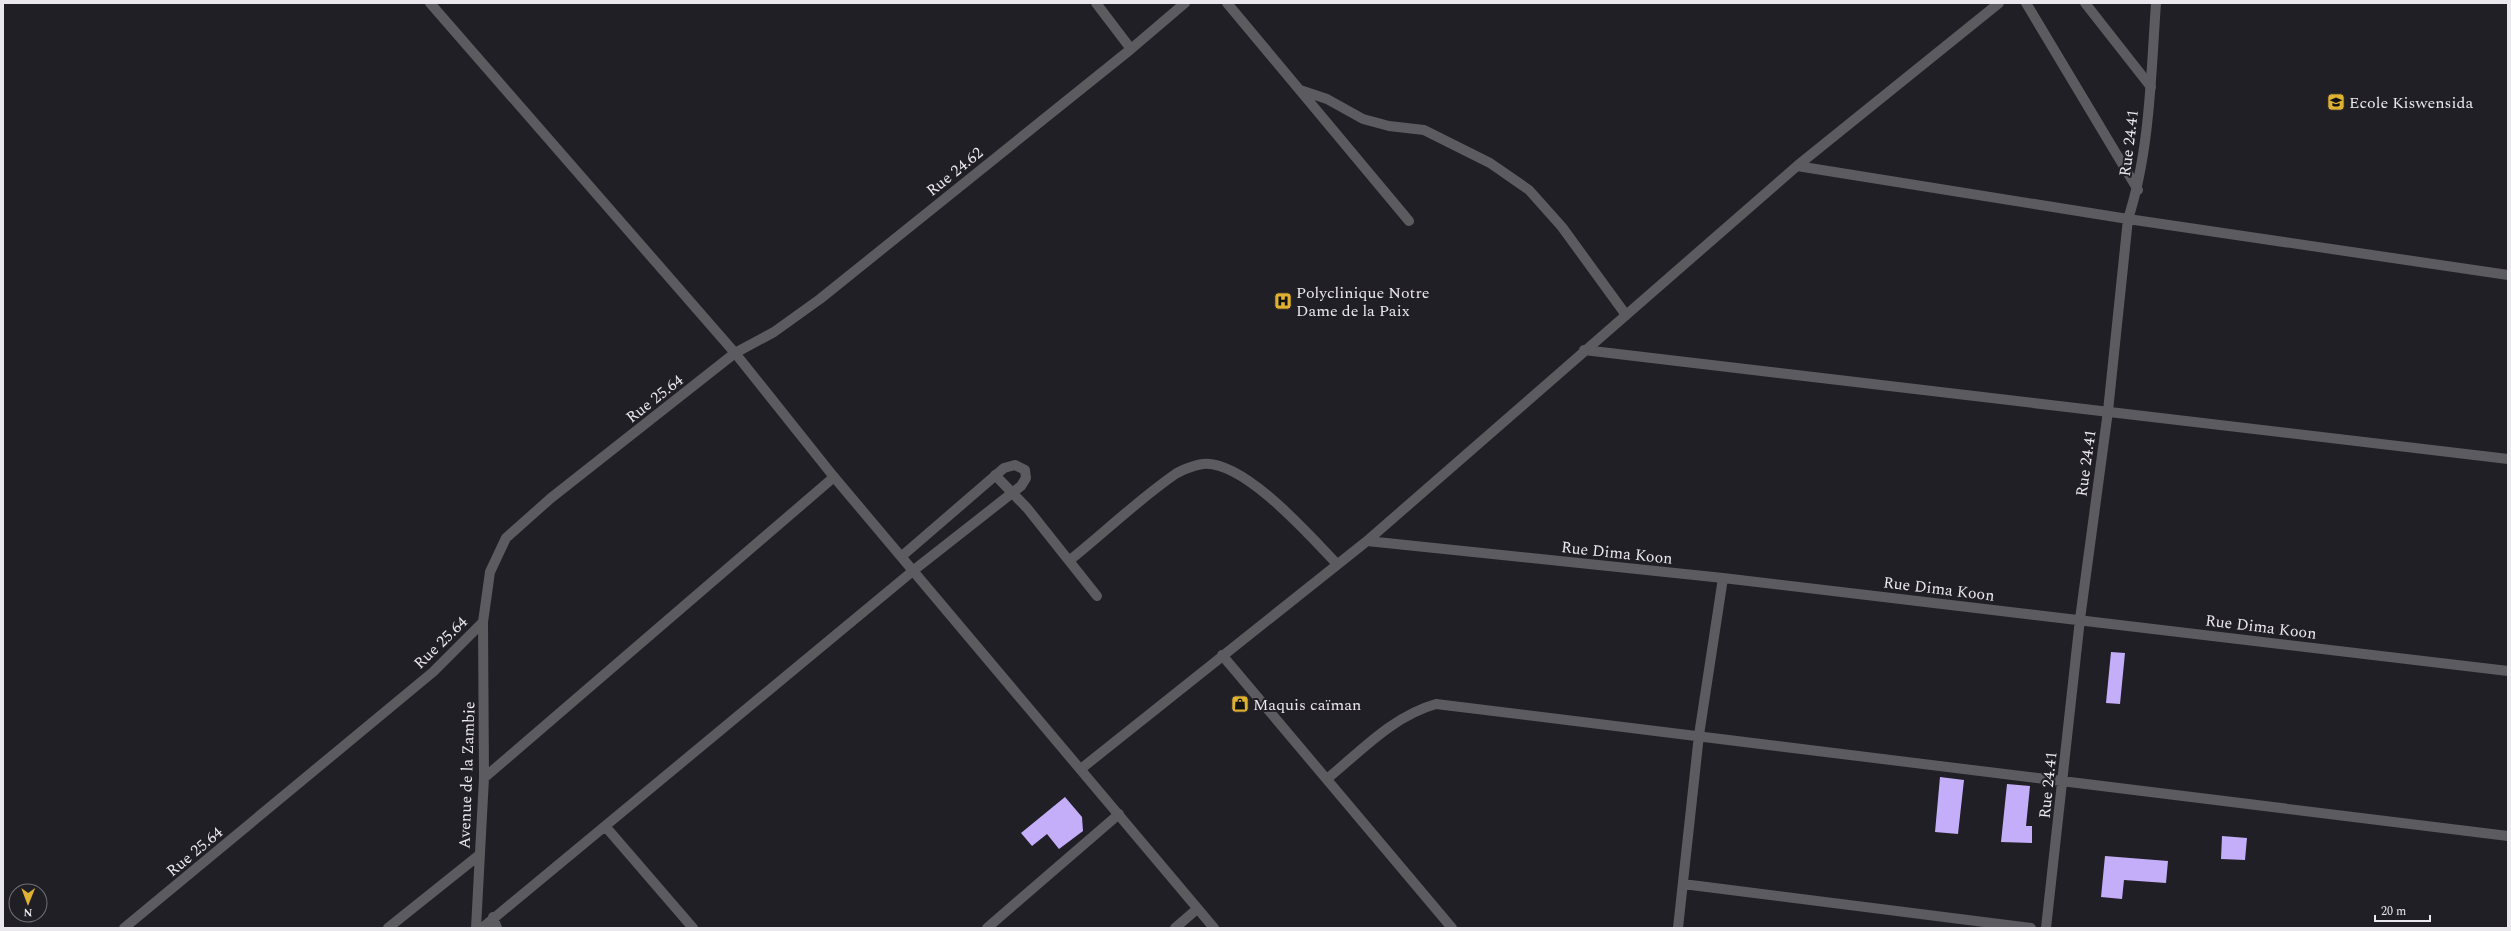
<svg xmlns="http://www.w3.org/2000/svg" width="2511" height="931" font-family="Spectral,serif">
  <rect width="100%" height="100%" fill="#211f26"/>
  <path fill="#c4aefa" d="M2111,652l14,1 -5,51 -14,-1z
    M1940,777l24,3 -6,54 -23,-2z
    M2007,784l23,2 -4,40h6v17l-31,-1z
    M1065,797l17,20 1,14 -24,18 -12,-15 -15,12 -11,-13z
    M2222,836l25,2 -2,22 -24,-1z
    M2105,856l63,5 -2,22 -42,-3 -2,19 -21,-2z"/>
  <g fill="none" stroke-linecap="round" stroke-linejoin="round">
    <path stroke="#5c5b5f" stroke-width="10" d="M1227,3l182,218
      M2085,3l66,84
      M1300,90l27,9 36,20 26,7 35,4 66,33 39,27 33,37 64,88
      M995,475l32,33 70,88
      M902,556l102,-88 11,-3 10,5 1,8 -5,8 -107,84
      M1070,560c35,-28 68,-60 104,-85 7,-5 21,-10 29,-11 41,-4 108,73 134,100"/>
    <path stroke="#5c5b5f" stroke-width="10" d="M1096,3l35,46
      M2026,3l112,187
      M1797,166l331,53 380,56
      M1584,350l924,109
      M1367,541l356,37 785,93
      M1222,655l230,273
      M1082,768l285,-227 430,-375 202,-163
      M484,778l350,-301
      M1327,779c34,-28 66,-63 109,-75l1072,132
      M605,826l88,102
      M1683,884l348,44
      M493,917l4,11
      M124,928l309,-256 50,-50
      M388,928l90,-72
      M476,928l8,-150 -1,-156 7,-50 16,-34 45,-40 184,-145 39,-21 46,-33 311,-250 54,-46
      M482,928l432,-358
      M987,928l132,-114
      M1175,928l22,-19
      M1678,928l21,-193 24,-157
      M2046,928l34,-309 28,-208 20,-192c22,-68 23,-145 28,-216"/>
    <path stroke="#5c5b5f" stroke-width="10" d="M430,3l305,350 99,124 380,451"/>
  </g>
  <defs>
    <symbol id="school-square" viewBox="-11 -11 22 22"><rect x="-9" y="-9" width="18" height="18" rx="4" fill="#deb133" stroke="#211f26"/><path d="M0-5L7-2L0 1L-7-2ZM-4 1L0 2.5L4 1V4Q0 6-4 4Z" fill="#111"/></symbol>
    <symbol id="hospital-square" viewBox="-11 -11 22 22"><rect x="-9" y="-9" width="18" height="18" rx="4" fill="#deb133" stroke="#211f26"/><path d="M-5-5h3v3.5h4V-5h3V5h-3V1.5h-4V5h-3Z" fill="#111"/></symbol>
    <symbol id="shop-square" viewBox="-11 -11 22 22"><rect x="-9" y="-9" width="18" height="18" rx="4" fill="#deb133" stroke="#211f26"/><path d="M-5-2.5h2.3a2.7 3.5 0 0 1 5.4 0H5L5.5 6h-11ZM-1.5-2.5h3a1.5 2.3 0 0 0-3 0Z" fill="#111"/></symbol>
  </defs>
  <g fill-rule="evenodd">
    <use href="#school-square" x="2326" y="92" width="20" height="20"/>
    <use href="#hospital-square" x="1273" y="291" width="20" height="20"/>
    <use href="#shop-square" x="1230" y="694" width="20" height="20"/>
  </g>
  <g text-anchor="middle" stroke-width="4" stroke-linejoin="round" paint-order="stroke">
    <g font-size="16" fill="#eae8ed" stroke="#211f26" text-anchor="start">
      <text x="2349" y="108">Ecole Kiswensida</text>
      <text x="1296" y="298">Polyclinique Notre<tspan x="1296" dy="18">Dame de la Paix</tspan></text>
      <text x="1253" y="710">Maquis caïman</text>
    </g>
    <g font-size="16" fill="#eae8ed" stroke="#211f26">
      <text transform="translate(2128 143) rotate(-83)" y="6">Rue 24.41</text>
      <text transform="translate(954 171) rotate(-39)" y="6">Rue 24.62</text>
      <text transform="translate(654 398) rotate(-38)" y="6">Rue 25.64</text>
      <text transform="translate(2085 463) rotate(-82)" y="6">Rue 24.41</text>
      <text transform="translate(1617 552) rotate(6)" y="6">Rue Dima Koon</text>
      <text transform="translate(1939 588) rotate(7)" y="6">Rue Dima Koon</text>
      <text transform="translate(2261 626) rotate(7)" y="6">Rue Dima Koon</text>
      <text transform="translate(440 642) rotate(-44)" y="6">Rue 25.64</text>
      <text transform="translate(466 775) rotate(-88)" y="6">Avenue de la Zambie</text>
      <text transform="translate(2047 785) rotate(-84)" y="6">Rue 24.41</text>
      <text transform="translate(194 851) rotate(-40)" y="6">Rue 25.64</text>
    </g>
  </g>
  <rect width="2511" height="931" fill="none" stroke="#eae8ed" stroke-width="8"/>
  <g transform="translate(28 903) rotate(181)"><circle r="19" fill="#211f26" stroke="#716f76"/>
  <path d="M0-3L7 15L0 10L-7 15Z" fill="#deb133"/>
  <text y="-6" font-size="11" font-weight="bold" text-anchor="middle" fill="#eae8ed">N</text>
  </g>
  <path d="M2375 915v6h55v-6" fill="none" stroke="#eae8ed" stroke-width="2"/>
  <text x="2381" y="915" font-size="12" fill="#eae8ed" stroke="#211f26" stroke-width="3" paint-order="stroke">20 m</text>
</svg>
